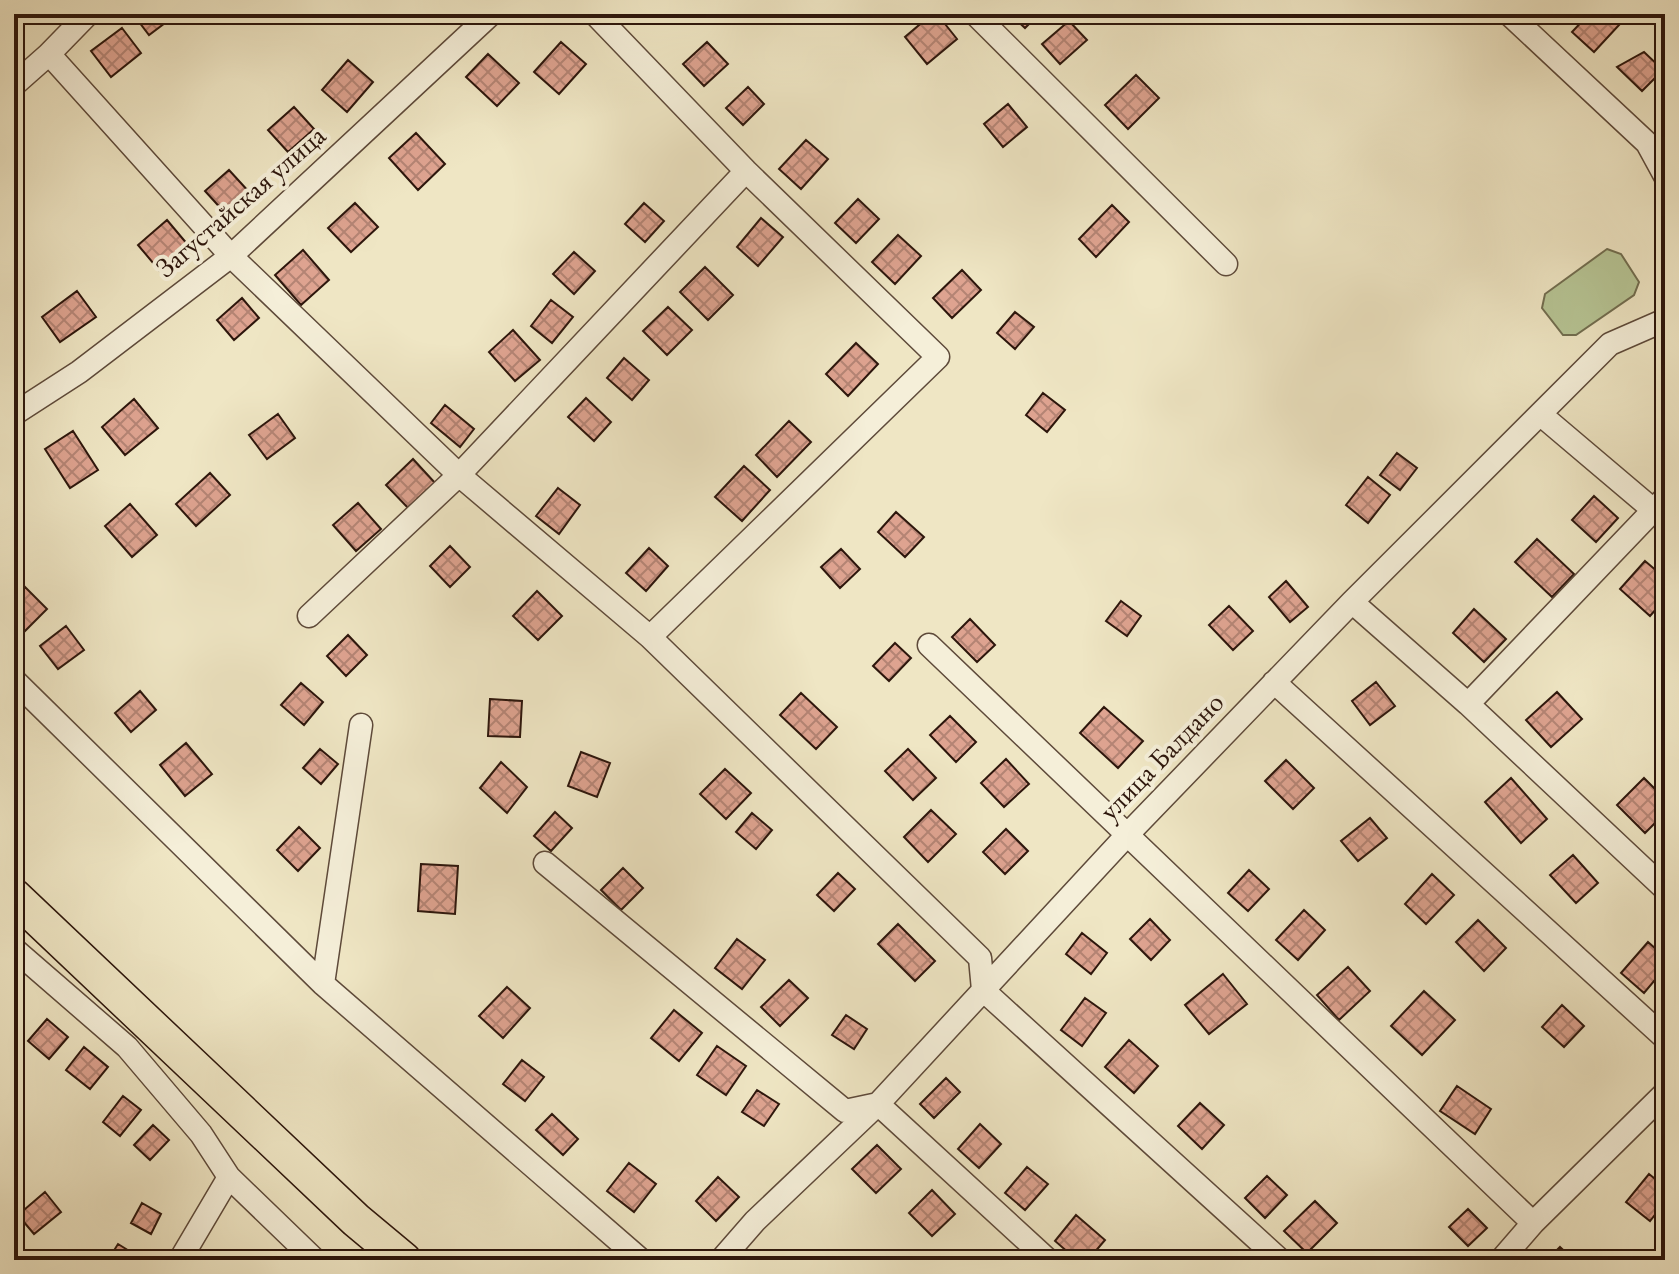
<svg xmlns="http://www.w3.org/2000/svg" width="1679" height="1274" font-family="'EB Garamond',serif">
  <defs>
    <pattern id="building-cross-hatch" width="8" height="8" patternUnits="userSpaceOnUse" patternTransform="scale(2)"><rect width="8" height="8" fill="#dea390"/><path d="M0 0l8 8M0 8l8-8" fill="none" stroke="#b48474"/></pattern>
  </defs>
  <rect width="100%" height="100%" fill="#efe6c4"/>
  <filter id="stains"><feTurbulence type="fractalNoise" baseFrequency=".0025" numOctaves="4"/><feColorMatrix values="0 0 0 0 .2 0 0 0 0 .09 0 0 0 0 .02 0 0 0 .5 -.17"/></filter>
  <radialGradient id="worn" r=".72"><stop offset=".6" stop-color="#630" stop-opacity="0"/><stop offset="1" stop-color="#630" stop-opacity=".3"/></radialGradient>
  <path fill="#b7c595" stroke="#726e50" stroke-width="2" d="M1607,249l14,5 18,28 -5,13 -58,40h-13l-21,-27 3,-14z"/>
  <path fill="url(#building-cross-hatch)" stroke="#2d160c" stroke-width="2" d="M133,14h44l-28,21z
    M932,14h5l20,25 -30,25 -22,-27z
    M1010,14h29l-14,14z
    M1589,14h18l12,11 -25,27 -22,-20z
    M1069,21l18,19 -27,24 -18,-20z
    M122,28l19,25 -30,24 -20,-26z
    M561,42l25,22 -27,30 -25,-22z
    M707,42l21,22 -24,22 -21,-22z
    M1644,52l19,18 -21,21 -25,-24z
    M488,54l31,29 -22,23 -31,-29z
    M348,60l25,22 -26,30 -25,-22z
    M1136,75l23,23 -31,31 -23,-24z
    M748,87l16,17 -21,21 -17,-17z
    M1008,104l19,23 -24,20 -19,-23z
    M294,107l20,22 -26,23 -20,-22z
    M416,133l29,31 -27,26 -29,-32z
    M806,140l22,19 -27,30 -22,-20z
    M229,170l21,23 -24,21 -21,-23z
    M858,199l21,20 -23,24 -21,-20z
    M355,203l23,24 -27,25 -23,-24z
    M644,203l20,18 -19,21 -20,-18z
    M1112,205l17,17 -33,35 -17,-18z
    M761,218l22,19 -25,29 -21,-19z
    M167,220l21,25 -29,25 -21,-25z
    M898,235l23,21 -26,28 -23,-22z
    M303,250l26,30 -28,25 -26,-30z
    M574,252l21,19 -21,23 -21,-20z
    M705,267l28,28 -25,25 -28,-28z
    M962,270l19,20 -29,28 -19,-20z
    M77,291l19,26 -36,25 -18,-25z
    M242,298l17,20 -25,22 -17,-20z
    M551,300l22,17 -21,26 -21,-17z
    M668,307l24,23 -25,25 -24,-24z
    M1015,312l19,15 -19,22 -18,-16z
    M513,330l27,30 -25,21 -26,-29z
    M856,343l22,21 -30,32 -22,-22z
    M624,358l25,22 -17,20 -25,-22z
    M1043,393l22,17 -18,22 -21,-17z
    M586,398l25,24 -17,19 -26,-24z
    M134,399l24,29 -33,27 -23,-28z
    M445,405l29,24 -14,18 -29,-24z
    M278,414l17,24 -28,21 -18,-24z
    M789,421l22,21 -34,35 -21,-22z
    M73,431l25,39 -28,18 -25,-39z
    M1397,453l20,15 -17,22 -20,-15z
    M413,459l23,25 -27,25 -23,-24z
    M744,466l26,24 -28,31 -27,-24z
    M210,473l20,22 -34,31 -20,-22z
    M1368,477l22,18 -22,28 -22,-18z
    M558,488l22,17 -21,29 -23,-18z
    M1594,496l24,22 -22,24 -24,-22z
    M358,503l23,26 -25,22 -23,-26z
    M130,504l27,31 -25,22 -27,-31z
    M896,512l28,25 -19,20 -27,-25z
    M1537,539l37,35 -22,23 -37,-35z
    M450,546l20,21 -20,20 -20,-21z
    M649,548l19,18 -22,25 -20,-18z
    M841,549l19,20 -20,19 -19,-21z
    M1645,561l20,17v21l-15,17 -30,-27z
    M1286,581l22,26 -18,15 -21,-25z
    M25,587l22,22 -25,25 -8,-8v-28z
    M537,591l25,25 -24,24 -25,-24z
    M1121,601l20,15 -14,20 -21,-15z
    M1229,606l24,25 -20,19 -24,-25z
    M1474,609l32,30 -22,23 -31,-29z
    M970,619l25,26 -18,17 -25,-25z
    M66,626l18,24 -26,19 -18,-23z
    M348,635l19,20 -21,21 -19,-20z
    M895,643l16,15 -22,23 -16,-15z
    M1376,682l19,24 -25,19 -18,-24z
    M301,683l22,19 -19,23 -23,-20z
    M140,691l16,19 -25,22 -16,-19z
    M1557,692l25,27 -31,28 -25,-27z
    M801,693l36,34 -21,22 -36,-34z
    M490,699l32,2 -2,36 -32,-1z
    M1104,707l39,34 -25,27 -38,-35z
    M950,716l26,26 -20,20 -26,-27z
    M186,743l26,31 -27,22 -25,-31z
    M320,749l18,15 -17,20 -18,-16z
    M908,749l28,29 -23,22 -28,-29z
    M581,752l29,11 -13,34 -29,-11z
    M1006,759l23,25 -25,23 -23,-24z
    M1286,760l28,28 -21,21 -28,-28z
    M501,762l26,25 -20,26 -27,-25z
    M725,769l26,24 -25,26 -26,-25z
    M1511,778l36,41 -26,24 -36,-41z
    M1644,778l21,21v14l-20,20 -28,-28z
    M931,810l25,24 -28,28 -24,-25z
    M555,812l17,16 -21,23 -17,-15z
    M752,813l20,17 -16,19 -20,-17z
    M1370,818l17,20 -29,23 -17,-20z
    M299,827l21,21 -22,23 -21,-21z
    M1006,829l22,22 -23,23 -22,-22z
    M1573,855l25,28 -22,20 -26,-28z
    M421,864l37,2 -3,48 -37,-3z
    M623,868l20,20 -22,22 -20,-20z
    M1249,870l20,19 -21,22 -20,-18z
    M838,873l17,16 -21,22 -17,-16z
    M1432,874l22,21 -28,29 -21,-20z
    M1304,910l21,20 -27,30 -22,-20z
    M1150,919l20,21 -19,20 -21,-21z
    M1478,920l28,28 -22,23 -28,-29z
    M898,924l37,37 -20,20 -37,-37z
    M1082,933l25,20 -16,21 -25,-20z
    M737,939l28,21 -23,29 -27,-21z
    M1648,942l17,15v11l-21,25 -23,-20z
    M1348,967l22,24 -31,29 -22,-25z
    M1223,974l24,30 -38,30 -24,-29z
    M789,980l19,18 -28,28 -19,-19z
    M507,987l23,21 -27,30 -24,-22z
    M1424,991l31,29 -33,35 -31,-29z
    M1085,998l21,15 -24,33 -21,-16z
    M1562,1005l22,21 -20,21 -22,-20z
    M674,1010l28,23 -23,28 -28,-23z
    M846,1015l21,14 -13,20 -22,-14z
    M47,1019l21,18 -19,22 -21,-18z
    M1129,1040l29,26 -24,27 -29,-26z
    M717,1046l29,20 -20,29 -29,-20z
    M84,1047l24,20 -18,22 -24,-19z
    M522,1060l22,17 -19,24 -22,-17z
    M946,1078l14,14 -26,26 -14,-14z
    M1457,1086l34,23 -16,25 -35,-23z
    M757,1090l22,14 -15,22 -22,-14z
    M123,1096l18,14 -21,26 -17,-14z
    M1200,1103l24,22 -22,24 -24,-23z
    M552,1114l26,25 -15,16 -27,-25z
    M980,1124l21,20 -22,24 -21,-19z
    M153,1125l16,15 -19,20 -16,-15z
    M877,1145l24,24 -25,24 -24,-24z
    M629,1163l27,21 -22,28 -27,-21z
    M1027,1167l21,17 -23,26 -20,-17z
    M1649,1174l16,13v15l-15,19 -24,-19z
    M1267,1176l20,19 -22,23 -20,-20z
    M718,1177l21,20 -23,24 -20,-20z
    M932,1190l23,24 -23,22 -23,-23z
    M45,1192l16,20 -27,22 -16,-19z
    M1315,1201l22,22 -30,30 -23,-22z
    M142,1203l19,11 -10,20 -20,-11z
    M1468,1209l19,19 -19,18 -19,-19z
    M1076,1215l29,25 -17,20h-11l-22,-19z
    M118,1244l21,13 -2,3h-29z
    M1560,1247l14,13h-27z"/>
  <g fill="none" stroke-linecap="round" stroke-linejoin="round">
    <defs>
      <path id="street" d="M88,14l-39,40 182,202 228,219 191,162 330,321 3,32 297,270
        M595,14l151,157 192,186 -288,280
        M975,14l251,250
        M1509,14l138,129 18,33
        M14,85l35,-31
        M14,414l65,-42 152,-116 260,-242
        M1540,414l124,105
        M1352,602l116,102 197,185
        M309,616l150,-141 287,-304
        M929,645l604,578
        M14,680l309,304 318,276
        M1274,682l391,356
        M1468,704l197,-206
        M545,863l300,248 33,-7 170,156
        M14,949l113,98 74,87 28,43
        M323,984l38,-259
        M180,1260l49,-83 86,83
        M721,1260l34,-39 123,-117 249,-269 225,-233 258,-258 55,-24
        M1501,1260l32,-37 132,-130"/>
      <path id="primary" d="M14,896l342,324 48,40"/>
    </defs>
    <use href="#street" stroke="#5e4a3a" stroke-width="25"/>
    <use href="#primary" stroke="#2d160c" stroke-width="37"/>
    <use href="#street" stroke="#f5efd9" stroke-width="22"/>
    <use href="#primary" stroke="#efe6c4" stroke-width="34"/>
  </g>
  <g text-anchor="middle" stroke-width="8" stroke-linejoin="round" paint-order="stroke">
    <g font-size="28" fill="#2d160c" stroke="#f5efd9">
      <text transform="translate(240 201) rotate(-41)" y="10">Загустайская улица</text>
      <text transform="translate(1161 756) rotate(-46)" y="10">улица Балдано</text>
    </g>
  </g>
  <rect width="1679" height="1274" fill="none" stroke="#efe6c4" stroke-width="48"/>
  <rect x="16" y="16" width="1647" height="1242" fill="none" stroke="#2d160c" stroke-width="4"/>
  <rect x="24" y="24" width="1631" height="1226" fill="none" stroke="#2d160c" stroke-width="2"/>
  <rect width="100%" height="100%" filter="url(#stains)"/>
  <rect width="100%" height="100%" fill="url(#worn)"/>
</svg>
